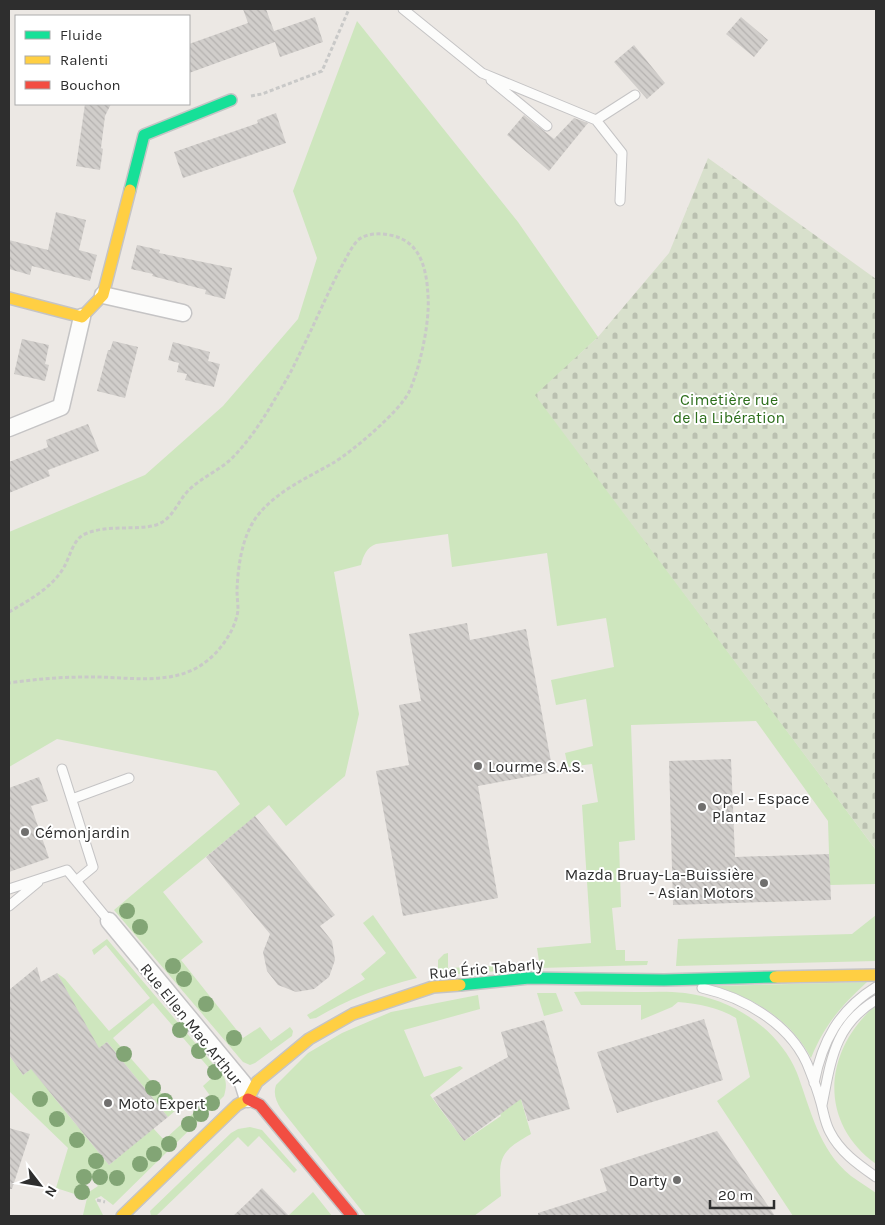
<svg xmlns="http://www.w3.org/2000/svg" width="885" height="1225" font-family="Karla,sans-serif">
  <defs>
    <pattern id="cemetery-stones" width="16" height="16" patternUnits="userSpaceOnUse" patternTransform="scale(1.25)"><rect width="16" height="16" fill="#d8e0cc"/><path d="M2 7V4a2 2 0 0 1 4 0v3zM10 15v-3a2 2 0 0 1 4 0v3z" fill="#bac0b0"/></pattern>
    <pattern id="building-back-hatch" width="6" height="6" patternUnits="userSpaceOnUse" patternTransform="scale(1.25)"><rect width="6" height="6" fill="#d1cecb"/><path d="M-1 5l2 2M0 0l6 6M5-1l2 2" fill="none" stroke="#b4b1af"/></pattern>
  </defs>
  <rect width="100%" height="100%" fill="#ece8e4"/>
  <path fill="#cee6be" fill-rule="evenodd" d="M357,21l161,201 80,115 -62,58 340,455v111l-200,5 2,-27 174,-5 24,-19 -1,-31 -45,1 -2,-64 -72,-100 -125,4 4,115 -16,2 2,65 -9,1 4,42h9v11h23l-1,4 -107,3 -3,-20 54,-5 -9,-138 16,-3 -6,-38 -24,3 -3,-14 28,-7 -7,-47 -30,6 -5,-25 63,-13 -8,-49 -49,8 -10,-73 -95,14 -4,-33 -72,10c-9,3 -13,12 -15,21l-27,7 25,142 -14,62 -59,50 -17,-21 -106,87 40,50 -22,18 62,78 17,-11 11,14 19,-14 3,4 -1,5 -37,27 -5,2 -7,-3 -129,-152 126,-106 -24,-33 -159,-32 -48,28v-235l136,-57 78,-69 75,-87 19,-61 -24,-67z
    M373,915l44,63c-36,9 -69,21 -101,40l-6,1 -3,-4 58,-36 -4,-5 25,-21 -23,-30z
    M107,939l117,138c3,6 2,12 0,19l-111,109 -12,-9 -6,3 8,16 -2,1h-16l-2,-1 4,-17 -31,-10 12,-40 -59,-57v-36l14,20 46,-36 21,-5 -33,-61 8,6 44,52 41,-33 -44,-53 -12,10 -2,-5zM153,1003l62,72 -12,11 8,11 -47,43 -11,-12 -44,37 -61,-75 59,-48 61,75 8,-7 -63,-72zM91,1177l7,9 -9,6 -6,-9z
    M448,953v15l66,-3 1,5 -71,5 -6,-3v-12l6,-6z
    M867,982c-26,24 -42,42 -56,76 -20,-38 -56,-59 -96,-72z
    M574,992c21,-1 41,0 61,0 16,0 33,-1 50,1 47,6 93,35 112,80 14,37 21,76 54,103 8,6 17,11 25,17v23h-83l-76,-115 33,-24 -14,-59c-18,-11 -37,-14 -58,-16l-6,5 -31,13v-15h-60z
    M537,993h19l7,18 -19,5z
    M478,995l2,14 -76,21 20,47 36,-11 3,2 -33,27 34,46 37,-25 -7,-15 24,-12 13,45c-34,19 -32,25 -30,62l-27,20h-108l-85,-107c-5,-8 -8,-15 -5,-24l32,-32 34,-20 49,-21z
    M876,1005v159c-59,-43 -52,-114 0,-159z
    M250,1127l12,3 35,40 -3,3 -35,-37 -11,11 -10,-10 -82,79h-5l-1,-5 81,-78 7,-4z
    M313,1192l19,24h-44z"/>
  <path fill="url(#cemetery-stones)" d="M708,158l168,121v571l-341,-455 63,-58 71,-84z"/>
  <path fill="url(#building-back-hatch)" d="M243,9h23l8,22 41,-14 8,25 -43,15 -5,-15 -86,31v-29l59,-21z
    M741,17l27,23 -14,17 -28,-23z
    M634,45l31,38 -18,16 -33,-37z
    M85,104h26l-6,12 -4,32 2,1 -3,21 -24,-4z
    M276,113l10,30 -103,35 -9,-26 84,-29 -1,-3z
    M524,115l30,24 20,-21 14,5 -39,48 -42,-36z
    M56,212l30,8 -7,30 18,5 -7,26 -58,-15 -2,9 -21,-6v-29l39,10z
    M137,245l23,5 -1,3 73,15 -7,31 -20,-5 1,-4 -54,-14 1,-2 -22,-5z
    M22,339l27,6 -4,19 4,1 -4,16 -31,-7z
    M113,341l25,6 -13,51 -28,-7 11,-41h2z
    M173,342l37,10 -2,9 12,3 -6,23 -29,-7 2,-6 -10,-2 2,-9 -11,-3z
    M88,424l11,27 -51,19 2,6 -41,17v-31l39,-15 -2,-7z
    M467,623l3,17 56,-11 27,143 -75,14 20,112 -95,18 -27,-145 33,-6 -10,-60 22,-4 -12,-67z
    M731,759l4,98 94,-3 2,46 -158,5 -4,-144z
    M39,777l9,24 -17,5 18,52 -40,14v-84z
    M255,816l80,99 -15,11 12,15 3,19 -6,17 -15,12 -18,3 -18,-7 -11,-14 -4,-19 7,-18 -64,-77z
    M37,967l4,15 16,-9 42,75 8,-6 61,75 -59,48 -78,-96 -8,6 -14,-20v-65z
    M704,1019l19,61 -106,33 -20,-61z
    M544,1020l26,89 -42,12 -7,-22 -57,42 -31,-43 75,-41 -7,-25z
    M9,1128l21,6 -18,55h-3z
    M717,1131l58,85h-237v-3l69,-22 -7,-22z
    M262,1188l27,28h-56l15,-14z"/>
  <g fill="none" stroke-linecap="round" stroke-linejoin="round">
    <defs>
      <path id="lane" d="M403,9l79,64 114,47 26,33 -2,48
        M491,80l56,46
        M596,120l39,-25
        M62,769l31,98 -17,14
        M72,799l57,-21
        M9,889l58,-19 42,51
        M9,906l29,-24
        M702,988c44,10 92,38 108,83 4,10 8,21 11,32 3,11 4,20 9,29 10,20 29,33 46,45
        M814,1083c8,-42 25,-73 62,-96
        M822,1105c9,-44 12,-80 54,-105"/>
      <path id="street" d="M103,295l80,18
        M9,428l52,-21 21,-90
        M109,921l134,162 5,16"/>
      <path id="fast" d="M130,190l14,-55 87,-35
        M460,985l69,-7 135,2 111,-3"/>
      <path id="slow" d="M9,298l73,19 21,-22 27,-105
        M775,977l101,-2
        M122,1216l115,-111 11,-6 9,-17 52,-43 44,-25 80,-27 27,-2"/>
      <path id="jam" d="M248,1099l12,6 92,111"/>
    </defs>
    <use href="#lane" stroke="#c5c4c5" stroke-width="11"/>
    <use href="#street" stroke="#c5c4c5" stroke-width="19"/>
    <use href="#fast" stroke="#c5c4c5" stroke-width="14"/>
    <use href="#slow" stroke="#c5c4c5" stroke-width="14"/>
    <use href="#jam" stroke="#c5c4c5" stroke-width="14"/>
    <path stroke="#c9c9c8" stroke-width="3" stroke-dasharray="4 2.5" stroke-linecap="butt" d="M251,96l11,-2 60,-23 27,-62
      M9,612c19,-11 44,-25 55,-45 6,-10 9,-28 21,-33 23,-10 49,-3 71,-9 16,-5 21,-22 31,-33 12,-13 29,-20 42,-31 16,-15 29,-34 40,-52 10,-17 21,-34 29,-52 16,-31 29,-64 46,-95 4,-7 8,-16 14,-22 11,-9 32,-7 44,-1 21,10 25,36 26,57 2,26 -8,72 -19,96 -10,20 -56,59 -76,71 -26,15 -56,28 -75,52 -16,20 -20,51 -21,75 0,7 1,14 1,20 -2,18 -16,39 -30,50 -33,28 -81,16 -121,17 -26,0 -52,2 -78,6
      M97,1200l8,2"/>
    <use href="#lane" stroke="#fcfcfb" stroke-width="9"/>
    <use href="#street" stroke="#fcfcfb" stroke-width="16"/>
    <use href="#fast" stroke="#16e098" stroke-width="11"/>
    <use href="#slow" stroke="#ffcf43" stroke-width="11"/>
    <use href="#jam" stroke="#f24e42" stroke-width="11"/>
  </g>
  <g fill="#82a575">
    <circle cx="127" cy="911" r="8"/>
    <circle cx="140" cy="927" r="8"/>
    <circle cx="173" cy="966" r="8"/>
    <circle cx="184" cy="979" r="8"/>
    <circle cx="206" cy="1004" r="8"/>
    <circle cx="180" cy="1030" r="8"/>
    <circle cx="234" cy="1038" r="8"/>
    <circle cx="199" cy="1051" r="8"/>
    <circle cx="124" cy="1054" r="8"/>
    <circle cx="215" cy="1072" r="8"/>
    <circle cx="153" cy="1088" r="8"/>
    <circle cx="40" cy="1099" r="8"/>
    <circle cx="165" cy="1101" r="8"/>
    <circle cx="212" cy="1103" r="8"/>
    <circle cx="201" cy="1114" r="8"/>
    <circle cx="57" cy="1119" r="8"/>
    <circle cx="189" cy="1124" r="8"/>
    <circle cx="77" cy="1140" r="8"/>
    <circle cx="169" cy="1144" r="8"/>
    <circle cx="154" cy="1154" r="8"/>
    <circle cx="96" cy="1161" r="8"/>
    <circle cx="140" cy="1164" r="8"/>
    <circle cx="84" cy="1177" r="8"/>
    <circle cx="100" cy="1177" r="8"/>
    <circle cx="117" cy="1178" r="8"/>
    <circle cx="82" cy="1192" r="8"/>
  </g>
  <g fill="#706f6e" stroke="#fff" stroke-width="2">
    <circle cx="478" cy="766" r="5"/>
    <circle cx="702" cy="807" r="5"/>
    <circle cx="25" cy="832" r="5"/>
    <circle cx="764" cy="883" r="5"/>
    <circle cx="108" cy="1103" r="5"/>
    <circle cx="677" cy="1180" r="5"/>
  </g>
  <g text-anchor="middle" stroke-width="4" stroke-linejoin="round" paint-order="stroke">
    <g font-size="16" fill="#2c6e1b" stroke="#fff">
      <text x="729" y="405">Cimetière rue<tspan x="729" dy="18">de la Libération</tspan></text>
    </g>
    <g font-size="16" fill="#2e2e2e" stroke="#fff" text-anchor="start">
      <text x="488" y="772">Lourme S.A.S.</text>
      <text x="712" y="804">Opel - Espace<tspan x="712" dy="18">Plantaz</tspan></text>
      <text x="35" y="838">Cémonjardin</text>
      <text x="754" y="880" text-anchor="end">Mazda Bruay-La-Buissière<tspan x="754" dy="18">- Asian Motors</tspan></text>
      <text x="118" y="1109">Moto Expert</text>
      <text x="667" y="1186" text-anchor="end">Darty</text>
    </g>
    <g font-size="16" fill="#2e2e2e" stroke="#fff">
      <text transform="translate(486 968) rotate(-5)" y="6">Rue Éric Tabarly</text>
      <text transform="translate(192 1024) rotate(51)" y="6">Rue Ellen Mac Arthur</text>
    </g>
  </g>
  <rect width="885" height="1225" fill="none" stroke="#2e2e2e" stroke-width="20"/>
  <rect x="15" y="15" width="175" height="90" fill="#ffffff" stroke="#ababab"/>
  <rect x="25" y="31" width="25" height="8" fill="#16e098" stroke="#ababab"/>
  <text x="60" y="40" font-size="15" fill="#2e2e2e">Fluide</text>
  <rect x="25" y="56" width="25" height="8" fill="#ffcf43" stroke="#ababab"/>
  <text x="60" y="65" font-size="15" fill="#2e2e2e">Ralenti</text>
  <rect x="25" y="81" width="25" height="8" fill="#f24e42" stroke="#ababab"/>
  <text x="60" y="90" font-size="15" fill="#2e2e2e">Bouchon</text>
  <g transform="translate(40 1185) rotate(121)" stroke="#ffffff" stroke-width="4" paint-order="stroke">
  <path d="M0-4L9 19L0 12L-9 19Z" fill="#2e2e2e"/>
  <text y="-8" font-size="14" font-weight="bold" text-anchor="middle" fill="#2e2e2e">N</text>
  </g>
  <path d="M710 1200v8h64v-8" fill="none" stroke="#2e2e2e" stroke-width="2.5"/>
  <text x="718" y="1200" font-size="15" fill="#2e2e2e" stroke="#ffffff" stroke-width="4" paint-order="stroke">20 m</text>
</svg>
